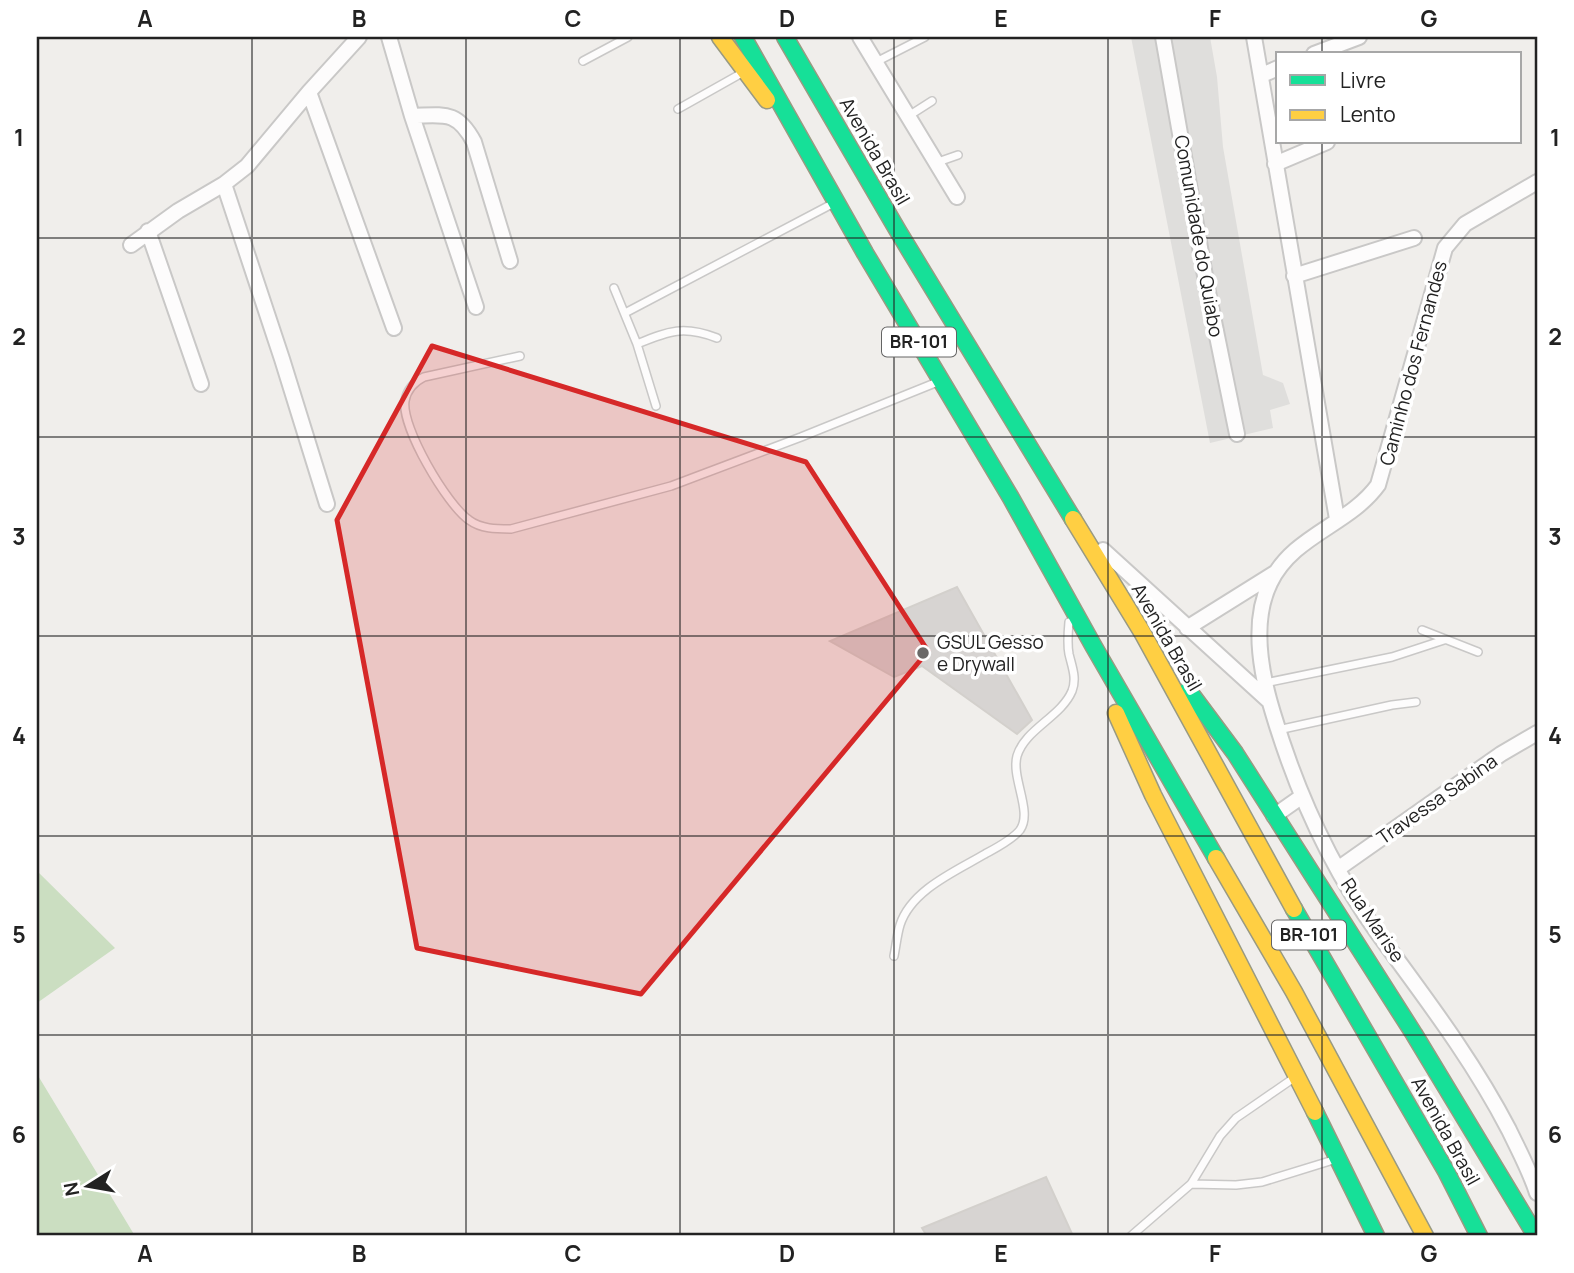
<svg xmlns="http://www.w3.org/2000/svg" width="1574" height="1273" font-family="Manrope,sans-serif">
  <rect width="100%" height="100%" fill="#f0eeeb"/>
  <path fill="#dfdedc" d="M1131,37h79l7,40 6,70 40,228 20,8 7,21 -20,6 3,18 -63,15z"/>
  <path fill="#cbdec1" d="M37,871l78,77 -78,55z
    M37,1074l98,162h-98z"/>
  <path fill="#d7d4d2" stroke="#d3d0cc" stroke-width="2" d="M957,587l75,133 -15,14 -95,-68 -28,11 -64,-36z
    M1046,1177l27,59h-146l-5,-8z"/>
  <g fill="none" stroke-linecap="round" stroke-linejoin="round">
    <defs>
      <path id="lane" d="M583,61l45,-24
        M876,62l49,-25
        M678,109l64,-36
        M907,117l25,-16
        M935,163l23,-8
        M614,288l23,56 19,62
        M625,313l207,-109
        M637,344c32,-13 46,-19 80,-6
        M520,356l-96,21c-10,5 -17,12 -19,24 -4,26 42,104 64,119 12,9 27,9 42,9l160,-43 130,-49 134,-54
        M1422,630l56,22
        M1265,683l127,-26 52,-17
        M1278,730l114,-25 24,-3
        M894,956c2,-10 3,-21 6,-31 11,-35 56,-54 85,-71 11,-6 27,-14 35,-24 13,-18 -9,-52 -3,-74 8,-27 44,-39 55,-65 5,-13 0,-24 -3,-37 -2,-10 -1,-21 0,-32
        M1191,1184l45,1 26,-3 68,-21
        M1131,1236l60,-52 29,-48 16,-18 55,-38"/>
      <path id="street" d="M389,37l23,79 64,191
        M860,37l97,160
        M1163,37l44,250 30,147
        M1254,37l83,482
        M1314,54l45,-17
        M1262,75l16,-7
        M309,92l85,236
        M412,116c32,-1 45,-6 62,26l36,119
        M1275,164l52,-22
        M1537,182l-72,42 -20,24 -67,237c-29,40 -85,50 -108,98 -19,39 -9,91 3,130 23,77 57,153 104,219 48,66 94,125 132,198 10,21 21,41 28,63
        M224,184l58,175 45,145
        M148,231l53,153
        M131,245l47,-34 46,-27 23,-18 62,-74 50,-55
        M1294,276l120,-38
        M1103,550l166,151
        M1187,628l88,-55
        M1274,816l27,-19
        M1339,868l162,-114 36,-21"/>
      <path id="fast" d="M743,37l122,216 146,245 83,149 122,211
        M785,37l113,194 175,288
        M1188,690l47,63 179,281 122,202
        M1294,909l152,262 33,65
        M1315,1112l61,124"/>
      <path id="slow" d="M720,37l47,63
        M1073,519l69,113 152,277
        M1116,713l37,82 162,317
        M1216,858l78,134 131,244"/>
    </defs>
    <use href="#lane" stroke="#c9c8c7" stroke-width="10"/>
    <use href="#street" stroke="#c9c8c7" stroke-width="18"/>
    <use href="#fast" stroke="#999a82" stroke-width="19"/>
    <use href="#slow" stroke="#999a82" stroke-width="19"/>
    <use href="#lane" stroke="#fdfcfc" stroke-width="7"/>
    <use href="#street" stroke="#fdfcfc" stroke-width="14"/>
    <use href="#fast" stroke="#16e098" stroke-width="16"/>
    <use href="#slow" stroke="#ffcf43" stroke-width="16"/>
  </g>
  <path fill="#d62828" fill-opacity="0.2" stroke="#d62828" stroke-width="5" stroke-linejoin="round" d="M432,346l374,116 122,189 -287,343 -224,-46 -80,-428z"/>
  <path fill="none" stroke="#222" stroke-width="2" stroke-opacity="0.55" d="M252,37v1199M466,37v1199M680,37v1199M894,37v1199M1108,37v1199M1322,37v17M1322,142v1094M37,238h1500M37,437h1500M37,636h1500M37,836h1500M37,1035h1500"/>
  <circle fill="#6a6968" stroke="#fff" stroke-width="2.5" cx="923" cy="653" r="7"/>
  <g text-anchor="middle" stroke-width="7" stroke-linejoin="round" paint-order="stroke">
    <g fill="#fff" stroke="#646464" stroke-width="2">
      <rect x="882" y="327.5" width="74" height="29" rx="5"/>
      <rect x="1272" y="920.5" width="74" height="29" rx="5"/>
    </g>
    <g font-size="18" font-weight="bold" fill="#222">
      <text x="919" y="348">BR-101</text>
      <text x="1309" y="941">BR-101</text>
    </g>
    <g font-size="19" fill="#222" stroke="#fff">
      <text transform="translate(875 151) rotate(60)" y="7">Avenida Brasil</text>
      <text transform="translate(1199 236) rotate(80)" y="7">Comunidade do Quiabo</text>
      <text transform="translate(1413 363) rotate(-75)" y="7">Caminho dos Fernandes</text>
      <text transform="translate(1167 637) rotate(60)" y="7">Avenida Brasil</text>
      <text transform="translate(1437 799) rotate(-35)" y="7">Travessa Sabina</text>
      <text transform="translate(1373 920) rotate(56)" y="7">Rua Marise</text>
      <text transform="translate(1446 1131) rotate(61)" y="7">Avenida Brasil</text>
    </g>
    <g font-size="19" fill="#222" stroke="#fff" text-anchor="start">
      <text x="937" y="649">GSUL Gesso<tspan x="937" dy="22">e Drywall</tspan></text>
    </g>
  </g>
  <rect width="1574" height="1273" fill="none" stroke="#ffffff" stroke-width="77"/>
  <rect x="1276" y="52" width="245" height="91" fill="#ffffff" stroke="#a7a7a7" stroke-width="2"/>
  <rect x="1290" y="75" width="35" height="10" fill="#16e098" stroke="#a7a7a7" stroke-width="2"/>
  <text x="1340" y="88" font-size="21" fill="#222222">Livre</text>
  <rect x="1290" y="110" width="35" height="10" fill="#ffcf43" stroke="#a7a7a7" stroke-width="2"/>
  <text x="1340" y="122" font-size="21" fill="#222222">Lento</text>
  <g transform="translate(88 1186) rotate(259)" stroke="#ffffff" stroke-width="5" paint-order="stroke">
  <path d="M0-5L12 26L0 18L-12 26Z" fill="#222222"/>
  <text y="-10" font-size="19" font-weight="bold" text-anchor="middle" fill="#222222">N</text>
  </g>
  <rect x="38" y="38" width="1498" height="1196" fill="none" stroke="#222" stroke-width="2.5"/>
  <g font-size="23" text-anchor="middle" font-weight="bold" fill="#222">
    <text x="145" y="27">A</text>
    <text x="359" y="27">B</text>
    <text x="573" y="27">C</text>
    <text x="787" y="27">D</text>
    <text x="1001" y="27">E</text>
    <text x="1215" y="27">F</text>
    <text x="1429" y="27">G</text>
    <text x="19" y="146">1</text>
    <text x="1555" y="146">1</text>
    <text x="19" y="345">2</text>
    <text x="1555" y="345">2</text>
    <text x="19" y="545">3</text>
    <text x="1555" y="545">3</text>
    <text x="19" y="744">4</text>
    <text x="1555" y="744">4</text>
    <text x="19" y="943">5</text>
    <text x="1555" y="943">5</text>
    <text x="19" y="1143">6</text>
    <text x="1555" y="1143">6</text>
    <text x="145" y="1262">A</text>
    <text x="359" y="1262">B</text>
    <text x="573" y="1262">C</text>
    <text x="787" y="1262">D</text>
    <text x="1001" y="1262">E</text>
    <text x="1215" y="1262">F</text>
    <text x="1429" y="1262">G</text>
  </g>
</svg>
